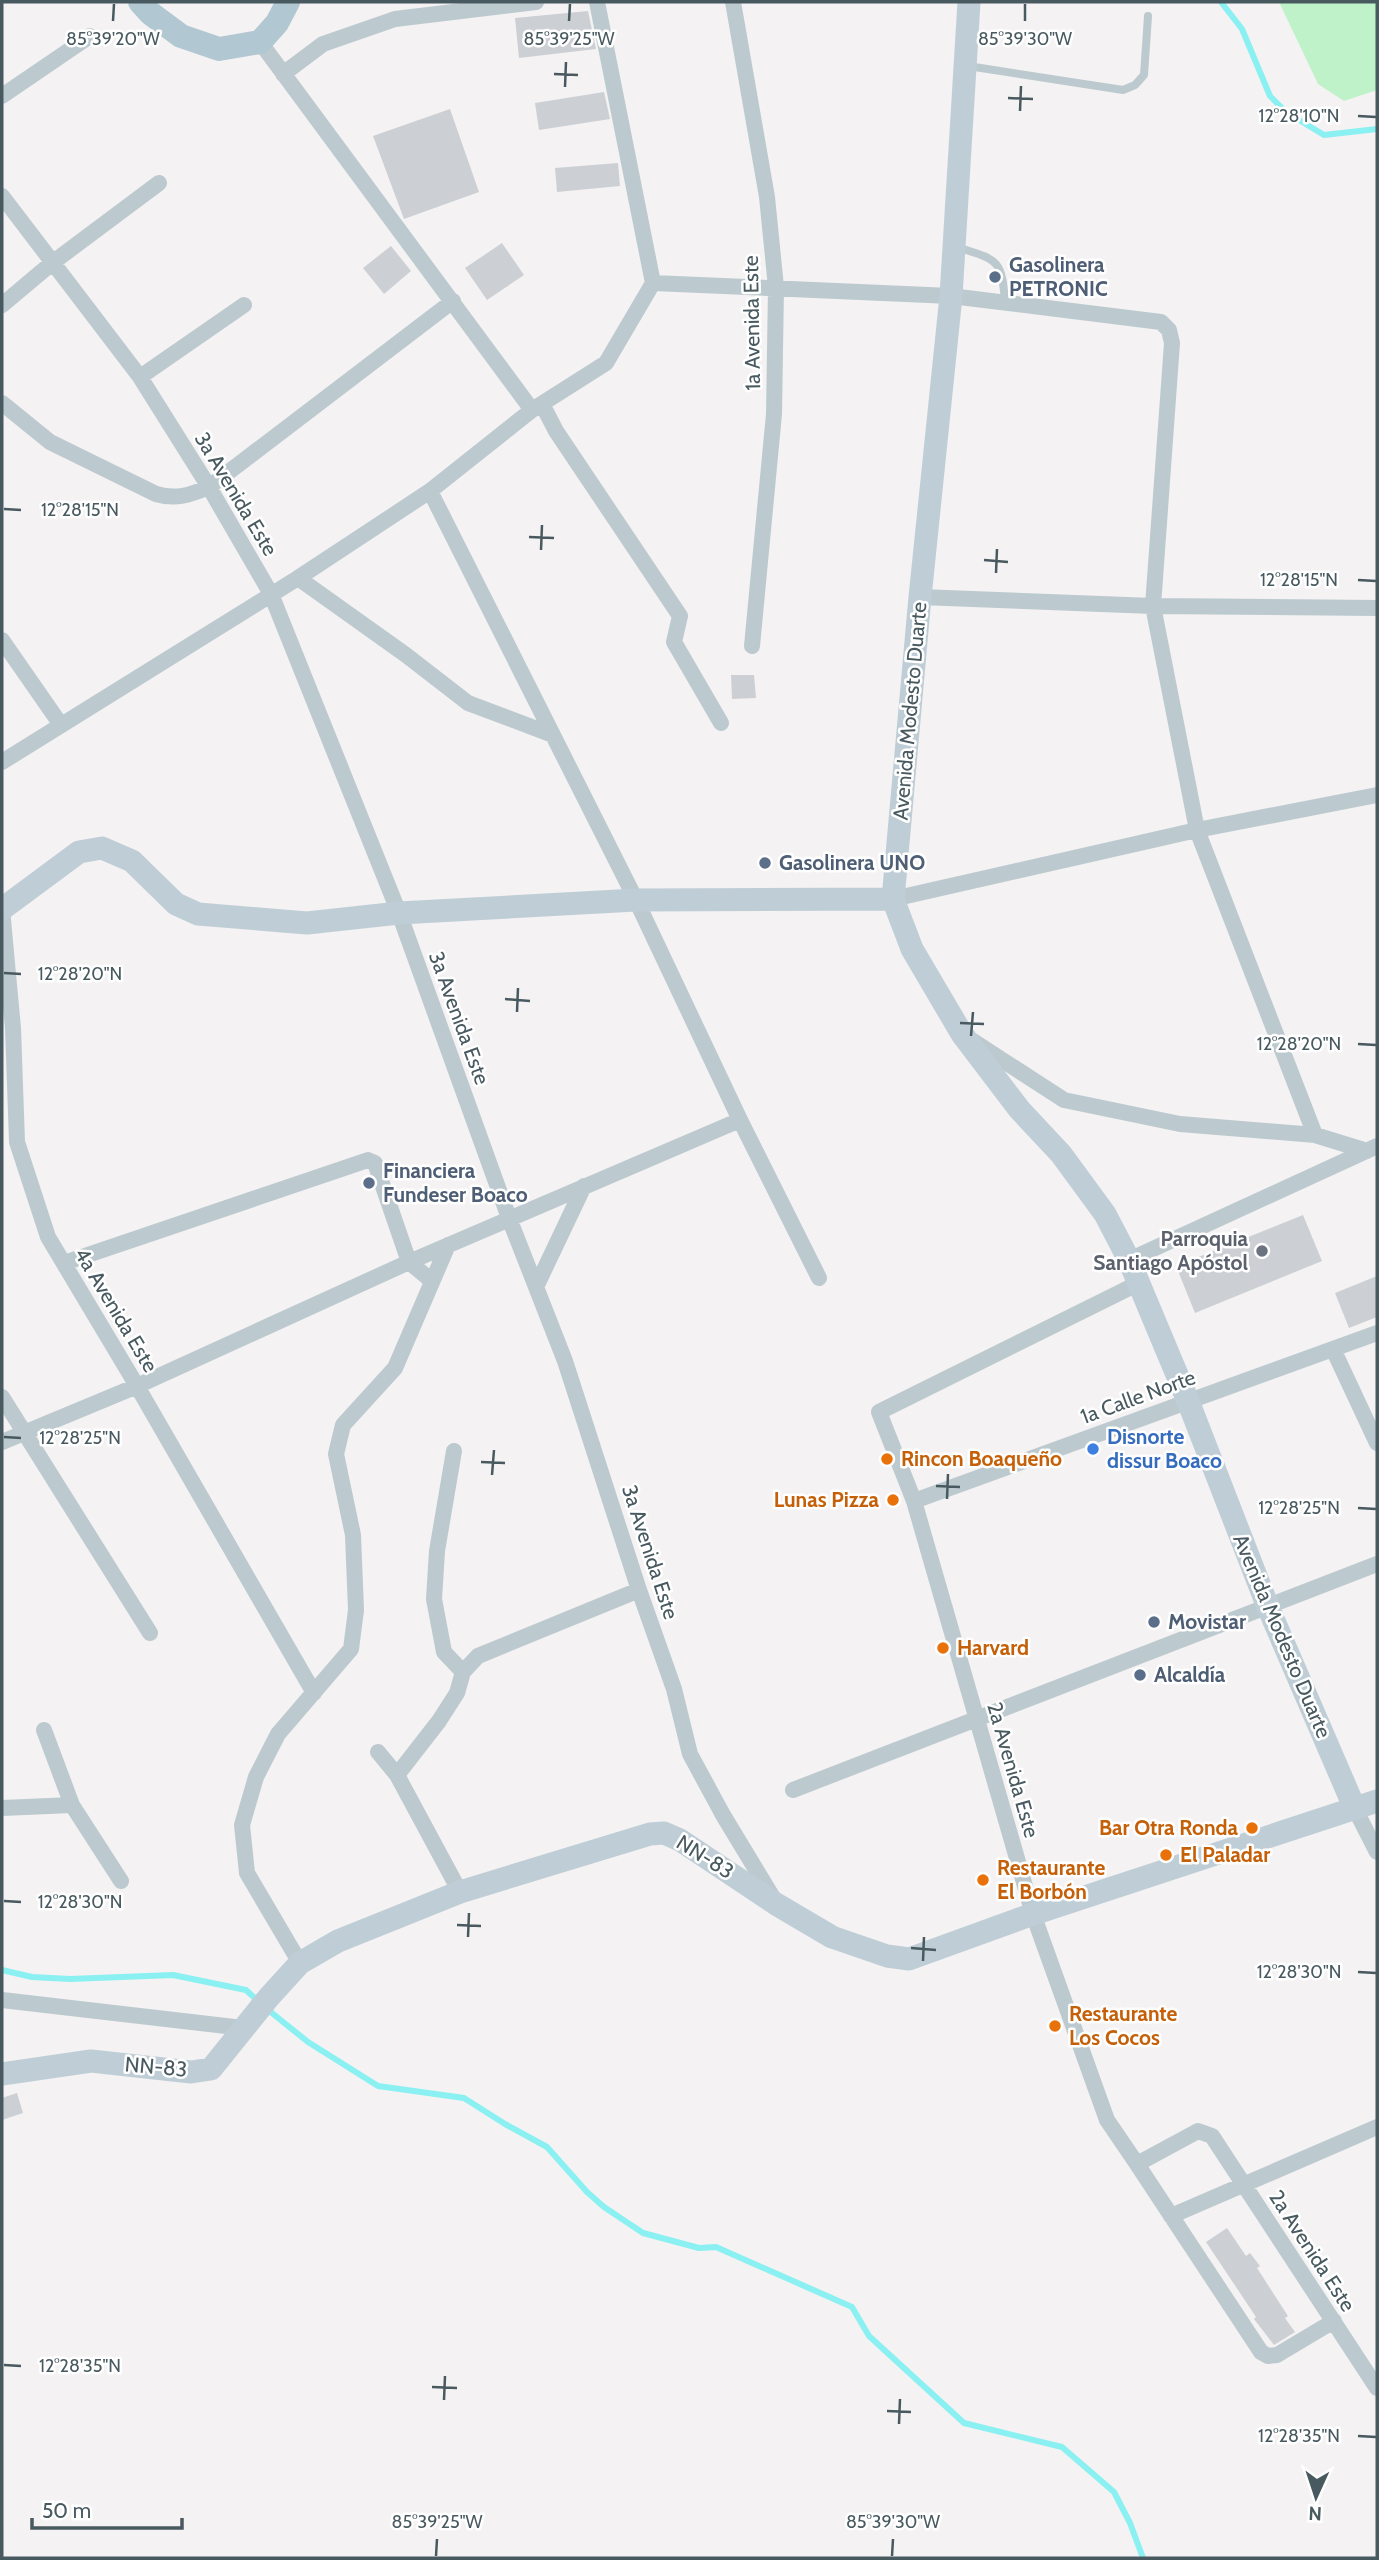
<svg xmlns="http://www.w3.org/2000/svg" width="1379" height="2560" font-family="Cabin,sans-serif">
  <rect width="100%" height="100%" fill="#f4f2f2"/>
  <path fill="#c0f2c9" d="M1279,2h98v88l-33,11 -26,-17z"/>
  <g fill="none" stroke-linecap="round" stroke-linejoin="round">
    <path stroke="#8bf0f1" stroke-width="6" d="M1221,2l21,27 28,67 16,16 38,23 53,-6
      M2,1970l30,7 38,2 103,-4 73,15 13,12
      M267,2009l41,33 70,44 86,12 41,26 42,23 40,45 17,15 39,26 56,15 17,-1 136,60 17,29 95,87 98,24 52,45 16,31 13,35"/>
  </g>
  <path fill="#ccd0d4" d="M588,11l8,38 -77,9 -4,-40z
    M604,92l6,27 -71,11 -4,-27z
    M450,109l29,83 -75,27 -31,-83z
    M618,163l2,23 -63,6 -2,-24z
    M502,243l22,32 -37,25 -22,-32z
    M391,246l20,25 -27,23 -21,-26z
    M731,675h23l2,23 -24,1z
    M1303,1215l19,46 -127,52 -19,-47z
    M1377,1276v41l-28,11 -14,-35z
    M17,2093l6,20 -21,7v-22z
    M1227,2228l19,28 4,-3 10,13 -3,2 31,48 -3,2 10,14 -21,13 -20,-26 2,-2 -50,-75z"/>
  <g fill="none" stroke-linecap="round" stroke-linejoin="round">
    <path stroke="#bccacf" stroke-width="8" d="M968,66l155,24 12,-5 9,-10 4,-59
      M957,247c40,13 45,11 48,56"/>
    <path stroke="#bccacf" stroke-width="16" d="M733,2l34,195 9,90 -2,127 -22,232
      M260,42l272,368
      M283,74l40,-30 72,-25 141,-17
      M2,96l88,-60
      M2,196l138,181 69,110 62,107 128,319 110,305 56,143 74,229 35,99 16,65 33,61 52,86
      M653,283l298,13 210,26 8,8 3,13 -19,263 44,224 118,305
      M2,305l50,-42 107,-80
      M140,377l104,-72
      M2,403l48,39 106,52c20,6 34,1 53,-7l244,-186
      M542,404l14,27 124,185 -6,26 47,81
      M430,491l206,409 104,220 79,158
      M298,578l108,77 62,48 85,32
      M920,597l233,9 224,2
      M2,640l59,85
      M2,762l296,-184 132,-87 102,-81 74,-47 47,-80 -56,-281
      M893,899l304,-69 180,-35
      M2,909l11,119 4,114 31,95 89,149 177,307
      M973,1041l91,59 116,24 135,11 52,16
      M1129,1260l248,-114
      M64,1263l304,-103 7,3 34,99 23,19
      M1137,1284l-258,128 35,89 119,413 74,206 30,44 61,-33 14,5 165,252
      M536,1287l48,-101
      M1333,1349l44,94
      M2,1397l148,236
      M2,1442l135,-56 272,-124 331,-142
      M454,1451l-17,100 -3,48 10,53 19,20
      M914,1501l463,-168
      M44,1730l28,75 49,76
      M378,1752l19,23 63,117
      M397,1775l42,-54 18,-28 6,-21 15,-16 161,-66
      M793,1790l584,-226
      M2,1808l70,-3
      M1355,1809l22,43
      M300,1963l-53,-90 -5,-48 14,-48 22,-43 73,-85 5,-39 -3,-75 -17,-81 7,-29 52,-57 53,-123
      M2,2000l241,28
      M1137,2164l124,188 7,4 9,-1 57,-34
      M1171,2216l206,-89"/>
    <path stroke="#bfced6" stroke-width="23" d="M969,2l-18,294 -31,301 -27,302 19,50 50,85 57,75 42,45 44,60 24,46 59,141 80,206 87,202
      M2,909l77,-57 23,-4 30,13 44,43 22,10 109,9 92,-10 237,-13 257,-1
      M2,2074l89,-13 100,11 20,-3 58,-72 31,-34 38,-22 122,-49 190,-58 14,-1 16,7 96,64 56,33 55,19 22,3 124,-45 344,-113"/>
    <path stroke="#b1c7d1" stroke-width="24" d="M140,2l10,11 31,23 38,13 41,-7 17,-19 11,-21"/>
  </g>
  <path fill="none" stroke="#485a60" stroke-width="2.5" d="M113,21l1,-17M569,21l1,-17M1025,21v-17M554,74l24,1M565,87l1,-25M1008,98l25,1M1020,111l1,-25M1358,116l18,1M4,509l17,1M529,537l25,1M541,550l1,-25M984,560l24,2M996,573l1,-24M1358,580l18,1M4,973l17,1M505,999l25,2M517,1012l1,-24M960,1023l24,1M971,1036l2,-24M1358,1044l18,1M4,1437l17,1M481,1462l24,1M492,1475l2,-25M936,1486l24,1M947,1499l1,-25M1358,1508l18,1M4,1901l17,1M457,1925l24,1M468,1937l1,-24M911,1948l25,2M923,1961l1,-24M1358,1972l18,1M4,2365l17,1M432,2387l25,1M444,2400l1,-24M887,2411l24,1M899,2424l1,-25M1358,2436l18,1M436,2556l1,-17M892,2556l1,-17"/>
  <g fill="#5c6f8a" stroke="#fff" stroke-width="2.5">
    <circle cx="995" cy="277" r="7"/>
    <circle cx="765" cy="863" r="7"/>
    <circle cx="369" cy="1183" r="7"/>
    <circle cx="1154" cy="1622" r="7"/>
    <circle cx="1140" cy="1675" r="7"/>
  </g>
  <circle fill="#6b7280" stroke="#fff" stroke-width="2.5" cx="1262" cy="1251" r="7"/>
  <circle fill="#3f7fe0" stroke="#fff" stroke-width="2.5" cx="1093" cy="1449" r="7"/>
  <g fill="#e8710a" stroke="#fff" stroke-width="2.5">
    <circle cx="887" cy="1459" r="7"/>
    <circle cx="893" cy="1500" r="7"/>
    <circle cx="943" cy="1648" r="7"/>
    <circle cx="1252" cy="1828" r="7"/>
    <circle cx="1166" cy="1855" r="7"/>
    <circle cx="983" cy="1880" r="7"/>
    <circle cx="1055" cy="2026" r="7"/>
  </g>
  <g text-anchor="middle" stroke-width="5" stroke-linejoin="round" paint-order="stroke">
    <g font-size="21" font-weight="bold" fill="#4e5e75" stroke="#fff" text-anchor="start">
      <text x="1009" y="272">Gasolinera<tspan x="1009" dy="24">PETRONIC</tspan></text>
      <text x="779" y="870">Gasolinera UNO</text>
      <text x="383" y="1178">Financiera<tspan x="383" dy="24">Fundeser Boaco</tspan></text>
      <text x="1168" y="1629">Movistar</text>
      <text x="1154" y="1682">Alcaldía</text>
    </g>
    <g font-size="21" fill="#485a60" stroke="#fff">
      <text transform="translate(752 323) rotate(-91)" y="7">1a Avenida Este</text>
      <text transform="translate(236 494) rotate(59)" y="7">3a Avenida Este</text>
      <text transform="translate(910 711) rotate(-85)" y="7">Avenida Modesto Duarte</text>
      <text transform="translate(459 1018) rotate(70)" y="7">3a Avenida Este</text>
      <text transform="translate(116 1310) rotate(59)" y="7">4a Avenida Este</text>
      <text transform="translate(1138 1397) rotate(-20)" y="7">1a Calle Norte</text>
      <text transform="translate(650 1552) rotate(72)" y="7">3a Avenida Este</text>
      <text transform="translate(1282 1636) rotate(67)" y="7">Avenida Modesto Duarte</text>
      <text transform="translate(1013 1770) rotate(74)" y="7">2a Avenida Este</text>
      <text transform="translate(705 1857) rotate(32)" y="7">NN-83</text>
      <text transform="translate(156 2067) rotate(5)" y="7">NN-83</text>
      <text transform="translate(1312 2251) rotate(57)" y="7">2a Avenida Este</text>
    </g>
    <g font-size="21" font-weight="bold" fill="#5b616d" stroke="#fff" text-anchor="end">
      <text x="1248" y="1246">Parroquia<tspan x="1248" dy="24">Santiago Apóstol</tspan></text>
    </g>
    <g font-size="21" font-weight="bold" fill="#366cbe" stroke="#fff" text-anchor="start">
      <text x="1107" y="1444">Disnorte<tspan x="1107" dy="24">dissur Boaco</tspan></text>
    </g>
    <g font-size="21" font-weight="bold" fill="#c56008" stroke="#fff" text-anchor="start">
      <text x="901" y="1466">Rincon Boaqueño</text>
      <text x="879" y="1507" text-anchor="end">Lunas Pizza</text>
      <text x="957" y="1655">Harvard</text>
      <text x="1238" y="1835" text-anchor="end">Bar Otra Ronda</text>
      <text x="1180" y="1862">El Paladar</text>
      <text x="997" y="1875">Restaurante<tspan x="997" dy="24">El Borbón</tspan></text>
      <text x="1069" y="2021">Restaurante<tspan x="1069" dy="24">Los Cocos</tspan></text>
    </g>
  </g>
  <g font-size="18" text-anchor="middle" fill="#485a60" stroke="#fff" stroke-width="5" stroke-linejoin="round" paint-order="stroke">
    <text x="113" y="45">85°39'20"W</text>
    <text x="569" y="45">85°39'25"W</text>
    <text x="1025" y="45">85°39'30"W</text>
    <text x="1299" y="122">12°28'10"N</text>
    <text x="80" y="516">12°28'15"N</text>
    <text x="1299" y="586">12°28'15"N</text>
    <text x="80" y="980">12°28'20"N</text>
    <text x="1299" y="1050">12°28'20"N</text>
    <text x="80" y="1444">12°28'25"N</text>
    <text x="1299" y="1514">12°28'25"N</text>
    <text x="80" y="1908">12°28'30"N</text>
    <text x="1299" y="1978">12°28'30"N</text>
    <text x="80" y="2372">12°28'35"N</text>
    <text x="1299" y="2442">12°28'35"N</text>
    <text x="437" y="2528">85°39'25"W</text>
    <text x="893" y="2528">85°39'30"W</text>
  </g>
  <rect width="1379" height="2560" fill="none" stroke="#485a60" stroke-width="7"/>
  <g transform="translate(1316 2497) rotate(183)" stroke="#ffffff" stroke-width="5" paint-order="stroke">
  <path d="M0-5L12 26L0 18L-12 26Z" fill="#485a60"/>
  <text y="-10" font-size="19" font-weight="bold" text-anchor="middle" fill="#485a60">N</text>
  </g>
  <path d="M32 2518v10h150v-10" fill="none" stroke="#485a60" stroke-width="3.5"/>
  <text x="42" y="2518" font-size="21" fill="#485a60" stroke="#ffffff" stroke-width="5" paint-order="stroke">50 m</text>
</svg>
